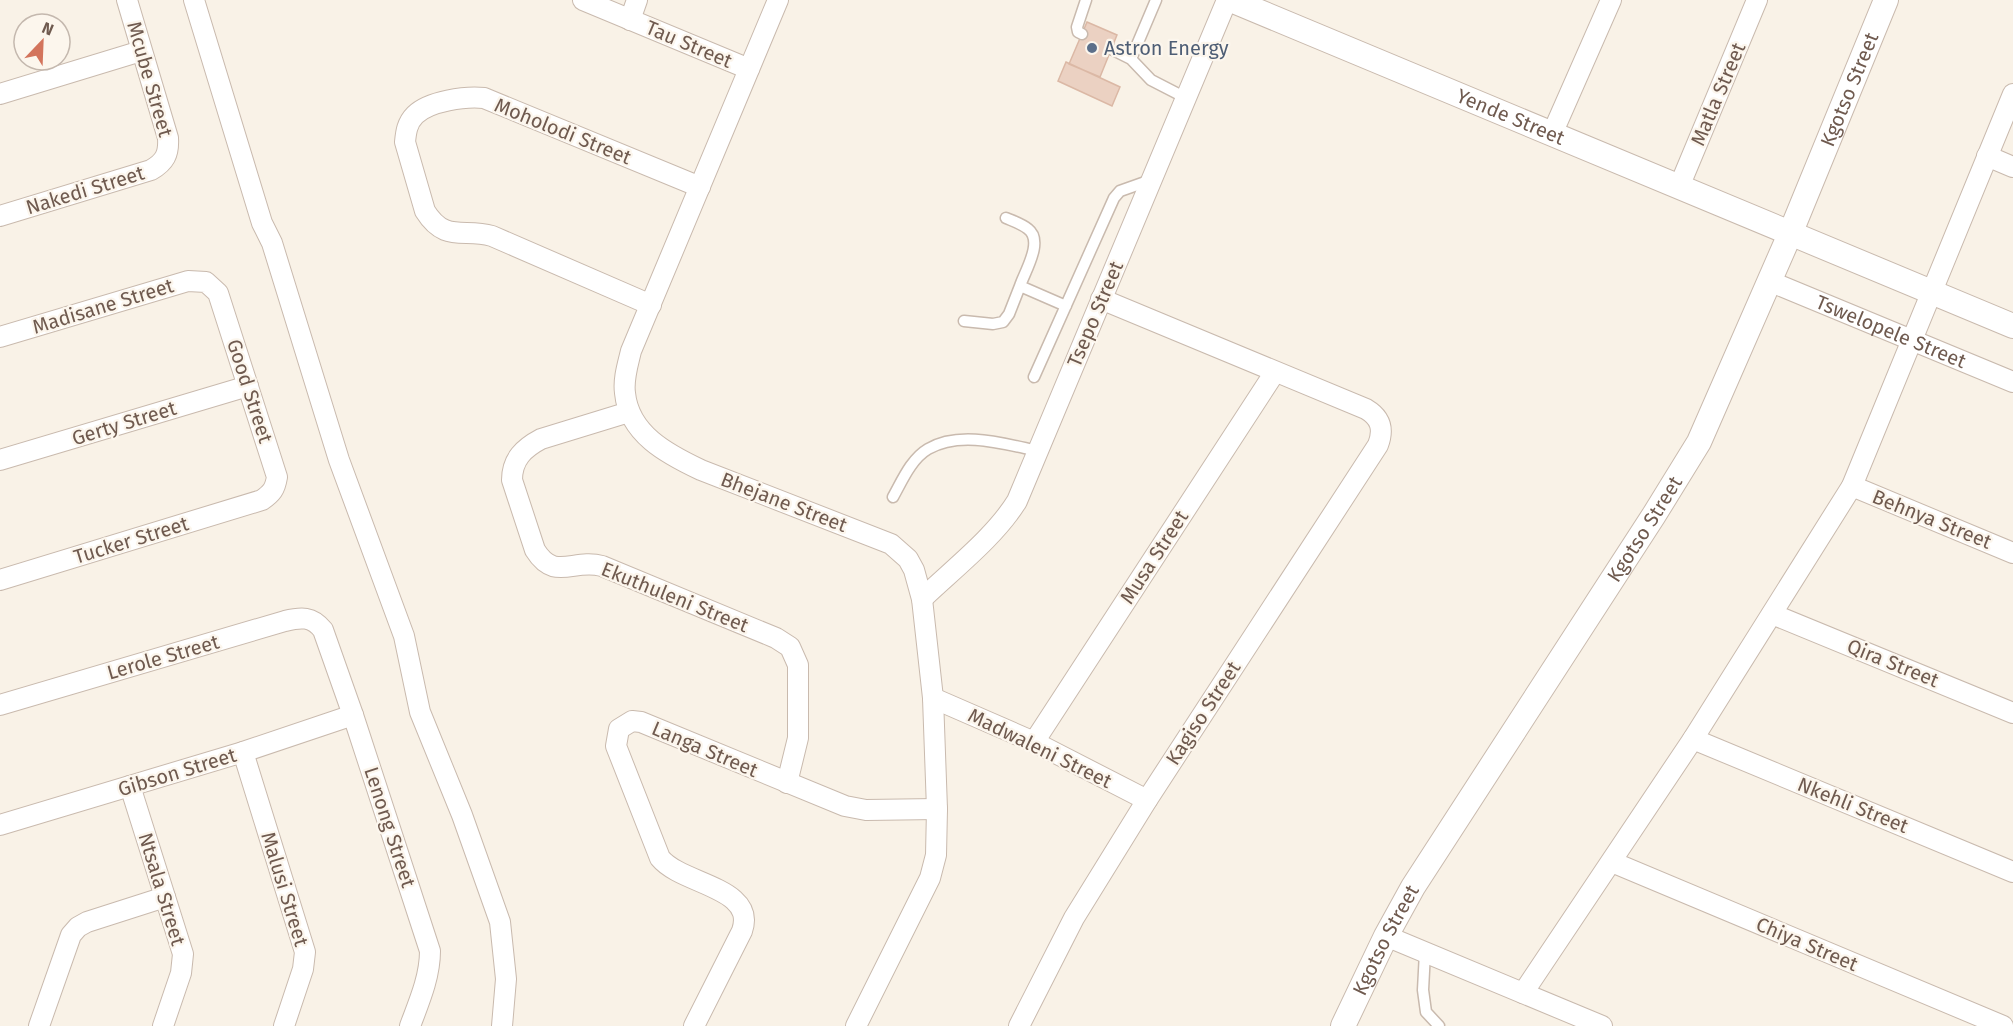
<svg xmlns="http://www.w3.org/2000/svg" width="2013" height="1026" font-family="'Fira Sans',sans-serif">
  <rect width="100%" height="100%" fill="#f9f2e7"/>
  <path fill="#ebd1c2" stroke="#dbb8a5" stroke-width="1.5" d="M1087,22l30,13 -17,42 -31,-13z
    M1066,62l54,25 -8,19 -54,-25z"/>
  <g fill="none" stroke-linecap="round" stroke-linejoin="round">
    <defs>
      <path id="service" d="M1082,34l-4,-2 -1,-5 9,-27
        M1111,49l20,10 20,21 35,18
        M1131,59l25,-59
        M1006,218c7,3 16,6 22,11 16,12 -3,42 -8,57l46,20
        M964,321l29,3 10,-2 6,-8 11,-28
        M1034,377l80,-179 6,-7 31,-11
        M893,497c9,-16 18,-38 35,-48 32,-19 77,-5 110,2
        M1425,952l-2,38 3,22 13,14"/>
      <g id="minor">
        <path d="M194,0l68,223 10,20 67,217 65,176 16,76 42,103 38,107 6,57 -4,47"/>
        <path d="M583,0l166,69"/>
        <path d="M778,0l-147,351c-3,13 -8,28 -6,42 4,41 42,61 76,77l190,74 17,15 6,11 8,29 11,99 4,111 -1,46 -6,23 -74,148"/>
        <path d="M630,20l7,-20"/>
        <path d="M0,94l141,-43"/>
        <path d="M1552,134l59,-134"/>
        <path d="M1987,156l26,11"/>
        <path d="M1679,187l78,-187"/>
        <path d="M0,216l151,-46c14,-8 18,-16 17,-32l-41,-138"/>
        <path id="s1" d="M1769,281l244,101"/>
        <path d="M651,305l-159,-69c-29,-8 -47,7 -67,-25l-20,-69c1,-10 2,-19 10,-27 14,-14 51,-19 69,-17l216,89"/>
        <path d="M0,337l188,-56 18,1 12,11 59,184c-2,12 -5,16 -15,23l-262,80"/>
        <path d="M629,412l-88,27c-17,9 -29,20 -29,41l23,70c20,32 38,8 67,16l174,72 14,9 8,18v73l-11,45"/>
        <path d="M0,460l248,-74"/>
        <path d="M1852,486l161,67"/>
        <path d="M922,599c30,-29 73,-62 95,-98l210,-501"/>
        <path d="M1772,614l241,99"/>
        <path d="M933,698l101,44 113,58"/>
        <path d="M0,705l285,-84c16,-4 27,-5 38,9l30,85 77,236c0,26 -11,51 -20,75"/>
        <path d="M1693,739l320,133"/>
        <path d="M1034,742l241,-370"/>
        <path d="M243,752l62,200 -2,17 -19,57"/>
        <path d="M130,786l53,168 -2,19 -18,53"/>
        <path d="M0,825l243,-73 110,-37"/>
        <path d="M1612,862l391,164"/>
        <path d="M1386,936l216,90"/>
        <path d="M1523,993l170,-254 159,-253 161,-392"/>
        <path d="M39,1026l32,-91 7,-8 9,-5 78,-25"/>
        <path d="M694,1026l48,-95c15,-44 -60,-46 -82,-73l-44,-112 3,-17 13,-8 9,1 204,84 21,4 71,-1"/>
        <path d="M1019,1026l55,-108 73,-118 231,-355c6,-16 3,-27 -12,-36l-265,-110"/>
      </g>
      <g id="tertiary">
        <path id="s2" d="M1231,0l782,326"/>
        <path id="s3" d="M1343,1026l43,-90 27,-49 241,-372 45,-73 91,-208 96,-234"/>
      </g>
    </defs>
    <use href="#service" stroke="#c9baae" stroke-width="13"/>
    <use href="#minor" stroke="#c9baae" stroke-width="22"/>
    <use href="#tertiary" stroke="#c9baae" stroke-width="26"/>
    <use href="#service" stroke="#fff" stroke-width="10"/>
    <use href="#minor" stroke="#fff" stroke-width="20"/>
    <use href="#tertiary" stroke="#fff" stroke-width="24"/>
  </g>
  <circle fill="#5c6f8a" stroke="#fcf6ed" stroke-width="2" cx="1092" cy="48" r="6"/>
  <g text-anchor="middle" stroke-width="4.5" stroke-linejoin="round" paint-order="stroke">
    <g font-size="20" fill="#6f5a4f" stroke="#fcf6ed">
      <text transform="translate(689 44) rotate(23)" y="7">Tau Street</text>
      <text transform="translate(150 79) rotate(74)" y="7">Mcube Street</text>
      <text dy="7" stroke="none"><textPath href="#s3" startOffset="1068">Kgotso Street</textPath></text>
      <text transform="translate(1718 94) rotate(-67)" y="7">Matla Street</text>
      <text dy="7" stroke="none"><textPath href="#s2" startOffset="303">Yende Street</textPath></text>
      <text transform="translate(563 131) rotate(22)" y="7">Moholodi Street</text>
      <text transform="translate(85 190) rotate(-17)" y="7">Nakedi Street</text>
      <text transform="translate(103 306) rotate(-17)" y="7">Madisane Street</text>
      <text transform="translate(1095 314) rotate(-67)" y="7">Tsepo Street</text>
      <text dy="7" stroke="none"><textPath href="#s1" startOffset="132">Tswelopele Street</textPath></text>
      <text transform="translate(250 391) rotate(72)" y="7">Good Street</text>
      <text transform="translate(124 423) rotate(-17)" y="7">Gerty Street</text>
      <text transform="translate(784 502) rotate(21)" y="7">Bhejane Street</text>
      <text transform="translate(1932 519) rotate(22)" y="7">Behnya Street</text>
      <text dy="7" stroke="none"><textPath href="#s3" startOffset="582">Kgotso Street</textPath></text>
      <text transform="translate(131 540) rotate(-17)" y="7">Tucker Street</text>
      <text transform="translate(1154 557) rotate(-57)" y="7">Musa Street</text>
      <text transform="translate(675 597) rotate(22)" y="7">Ekuthuleni Street</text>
      <text transform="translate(163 657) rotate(-16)" y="7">Lerole Street</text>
      <text transform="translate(1893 663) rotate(22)" y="7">Qira Street</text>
      <text transform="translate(1203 713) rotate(-57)" y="7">Kagiso Street</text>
      <text transform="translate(1040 748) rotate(26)" y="7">Madwaleni Street</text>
      <text transform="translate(705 749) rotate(23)" y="7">Langa Street</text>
      <text transform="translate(177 772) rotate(-17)" y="7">Gibson Street</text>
      <text transform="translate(1853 805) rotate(22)" y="7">Nkehli Street</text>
      <text transform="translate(390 827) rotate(72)" y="7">Lenong Street</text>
      <text transform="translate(162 889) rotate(73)" y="7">Ntsala Street</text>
      <text transform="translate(285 889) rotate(73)" y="7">Malusi Street</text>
      <text dy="7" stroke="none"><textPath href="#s3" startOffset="96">Kgotso Street</textPath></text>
      <text transform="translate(1807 944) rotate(23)" y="7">Chiya Street</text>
    </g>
    <g font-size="20" fill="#4e5e75" stroke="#fcf6ed" text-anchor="start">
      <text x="1104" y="55">Astron Energy</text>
    </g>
  </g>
  <g transform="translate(42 42) rotate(23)"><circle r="28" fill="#fcf6ed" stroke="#c4b8ae" stroke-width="1.5"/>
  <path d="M0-4.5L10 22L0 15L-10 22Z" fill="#d3745c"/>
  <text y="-9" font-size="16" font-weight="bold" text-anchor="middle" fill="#6f5a4f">N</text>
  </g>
</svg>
